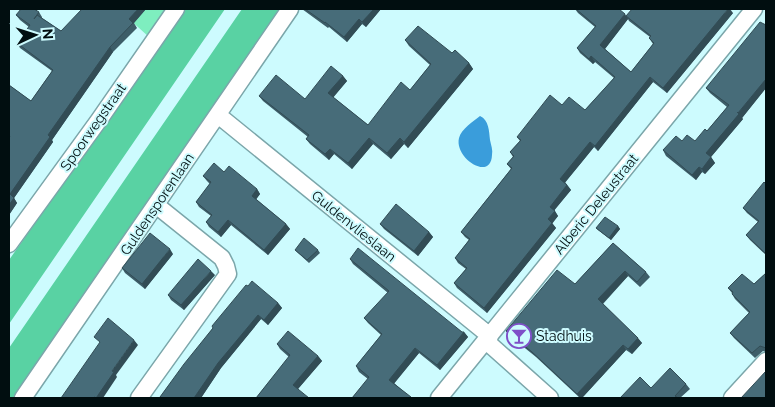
<svg xmlns="http://www.w3.org/2000/svg" width="775" height="407" font-family="Raleway,sans-serif">
  <rect width="100%" height="100%" fill="#cdfbfe"/>
  <path fill="#7eeebf" d="M118,9h50l-19,28z"/>
  <path fill="#59d2a3" d="M186,9h39l-216,315v-64z
    M242,9h38l-239,353 -25,36h-7v-50z"/>
  <path fill="#3a9ddb" d="M480,116c9,4 9,15 10,24 1,5 3,10 2,15 -1,27 -38,3 -33,-17 2,-9 15,-17 21,-22z"/>
  <g fill="none" stroke-linecap="round" stroke-linejoin="round">
    <defs>
      <path id="minor" d="M218,115l272,221
        M9,244l90,-124 77,-111
        M486,341l64,57
        M23,398l267,-389
        M139,398l89,-124 -2,-8 -4,-8 -66,-53
        M439,398l315,-389
        M732,398l34,-37"/>
    </defs>
    <use href="#minor" stroke="#7ba6aa" stroke-width="19"/>
    <use href="#minor" stroke="#fff" stroke-width="16"/>
  </g>
  <path fill="#3d5d68" fill-rule="evenodd" d="M146,9l-12,14 3,5 -24,24 -61,88 1,2 -39,56 3,5 -8,12v-130l22,16 21,-30 -32,-23 -3,-5 12,-16 -9,-7 -4,-5 23,-3 3,5v1l19,13z
    M302,9h79l-15,18 -4,-3 -15,18 -18,-15 -1,1z
    M575,9l51,7 107,-3 -66,80 -14,-11 -55,69 -4,-4 -13,16 -16,19 6,8 -17,20 4,6 -6,7 4,5 -69,85 -30,-25 -3,-5 12,-14 -8,-6 -3,-5 14,-18 -4,-3 -4,-5 50,-63 -4,-5 6,-7 -3,-5 10,-11 -3,-4 45,-32 23,5 29,-32 -19,-16 -2,2 -13,-11 -3,-5 18,-21 -17,-14zM628,19l1,2 21,16 -1,1 4,6 -22,28 -26,-23z
    M766,25v63l-24,30 1,1 -32,38 4,6 -10,11 -3,-2 -6,8 -30,-24 -3,-6 19,-9h13l12,-10 20,-24 -17,-14 -4,-5z
    M405,40l47,13 17,10 4,6 -65,79 -4,-4 -13,15 -18,-15 -21,25 -18,-15 -5,6 -19,-16 -4,-5 2,-2 -45,-36 -4,-5 46,3 38,-23 4,5 -14,16 35,28 42,-35 20,-25 -21,-19z
    M224,172l33,17 3,5 -4,5 30,25 4,5 -22,26 -37,-30 -10,12 -12,-10 -3,-5 5,-6 -12,-9 -3,-5 14,-18 -3,-3 -4,-5z
    M766,184v71l-16,-15 -4,-5 12,-13 -11,-9 -4,-5z
    M380,224l49,8 4,5 -15,19 -34,-27z
    M618,226l2,3 -9,11 -13,-10 -2,-2z
    M613,243l33,29 4,5 -10,10 -12,-11 -25,28 39,39 -10,11 -6,-4 -44,48h-2l-44,-41 -26,-21 -4,-5 69,-47z
    M295,250h23l2,3 -11,10 -12,-11z
    M173,254l-28,35 -20,-16 -3,-5z
    M350,259l112,73h2l4,5 -28,33 -21,-17 -25,30 17,15h-59l16,-19 -9,-7 -3,-6 25,-31 -13,-12 -4,-5 24,-25 -35,-29z
    M766,273v79l-3,-1 -8,7 -21,-20 -4,-5 19,-20 -14,-14 -3,-5v-1l-4,-5 26,-4z
    M215,275l-31,35 -13,-10 -3,-5z
    M278,303l4,5 -14,17 -7,-6 -40,49 -20,30h-40l-1,-1 53,-69z
    M277,344l41,12 4,5 -24,28 -42,9 33,-41 -9,-8z
    M686,384l4,5 -10,9h-60l31,-10z"/>
  <path fill="#324c55" d="M138,9h8l-13,15 -4,-5z
    M374,9h7l-15,18 -4,-5z
    M728,9h2l3,4 -66,80 -4,-5z
    M625,14l3,5 -24,31 -4,-5z
    M359,19l3,5 -15,18 -3,-5z
    M110,47l3,5 -61,88 1,2 -39,56 3,5 -8,12 1,-21 38,-59z
    M591,56l4,6 -2,2 -4,-5z
    M469,63l4,6 -65,79 -4,-6z
    M343,76l4,5 -15,18 -4,-6z
    M650,77l3,5 -55,69 -3,-5z
    M766,79v9l-24,30 1,1 -33,39 -4,-5z
    M369,138l4,6 -21,25 -4,-6z
    M400,138l4,6 -13,15 -4,-6z
    M590,142l4,5 -30,37 -4,-5z
    M330,149l4,5 -5,6 -4,-6z
    M711,157l4,6 -10,11 -3,-5z
    M699,167l3,5 -6,8 -4,-5z
    M567,185l4,5 -18,22 -3,-5z
    M257,189l3,5 -5,7 -3,-5z
    M555,211l3,5 -6,8 -4,-5z
    M228,220l3,5 -10,12 -3,-5z
    M552,223l4,5 -69,85 -3,-5z
    M286,224l4,5 -22,26 -4,-5z
    M618,226l2,3 -9,11 -2,-2z
    M429,232l4,5 -15,19 -4,-5z
    M170,249l3,5 -28,35 -3,-5z
    M211,271l4,4 -31,35 -3,-5z
    M625,271l3,5 -26,28 -4,-5z
    M278,303l4,5 -14,17 -4,-5z
    M258,315l3,4 -40,49 -20,30h-7l24,-35z
    M464,332l4,5 -28,33 -3,-5z
    M638,338l4,5 -10,11 -4,-5z
    M134,340l4,5 -22,30 1,2 -14,21h-7l16,-27z
    M623,345l3,5 -44,48h-2l-3,-4z
    M415,348l4,5 -26,32 -4,-5z
    M318,356l4,5 -25,29 -4,-5z"/>
  <path fill="#476c79" stroke="#324c55" d="M21,9h13l5,3 -5,7 3,-4 24,16 21,-22h56l-9,10 4,4 -23,24 -62,88 2,2 -40,57 4,4 -5,7v-67l1,-2 -1,-1v-50l22,16 22,-31 -36,-27 13,-18 -14,-10z
    M305,9h69l-12,13 -3,-3 -15,18 -19,-15v1z
    M576,9h43l6,5 -25,31 31,27 23,-29 -5,-5 2,-2 -25,-20 6,-7h96l-65,79 -13,-11 -55,69 -5,-4 -13,16 -17,21 7,6 -17,22 5,4 -7,8 4,4 -68,85 -30,-25 13,-15 -12,-10 15,-19 -9,-7 51,-64 -5,-4 7,-8 -4,-4 11,-12 -4,-3 33,-42 12,10 7,-8 16,13 30,-33 -24,-21 -2,3 -12,-11 19,-22z
    M760,22l6,3v54l-28,34 -1,-1 2,2 -33,39 5,4 -9,12 -3,-2 -7,8 -29,-25 13,-14 6,5 5,-6 8,6 10,-12 2,2 22,-26 -23,-17z
    M418,26l34,27 3,-3 14,13 -65,79 -4,-4 -13,15 -18,-15 -21,25 -18,-14 -5,5 -19,-15 3,-4 -50,-39 17,-21 29,24 26,-33 12,10 -15,17 40,32 33,-43 9,8 21,-26 -26,-24z
    M214,163l10,9 5,-6 28,23 -5,7 34,28 -22,26 -36,-30 -10,12 -12,-10 6,-7 -16,-13 15,-20 -8,-6z
    M764,182l2,2v70l-20,-19 13,-14 -16,-13z
    M396,204l33,28 -15,19 -34,-27z
    M605,217l13,9 -9,12 -13,-10z
    M150,233l20,16 -28,35 -20,-16z
    M304,238l14,12 -11,10 -12,-10z
    M613,243l33,29 -9,10 -12,-11 -27,28 40,39 -10,11 -5,-4 -46,49 -45,-42 -26,-21 51,-61 18,14z
    M358,248l104,84h2l-27,33 -22,-17 -26,32 22,17 -1,1h-58l17,-21 -13,-11 26,-32 -18,-16 25,-27 -39,-32z
    M198,259l13,12 -30,34 -13,-10z
    M766,273v75l-6,-2 -8,7 -22,-20 20,-21 -18,-18 1,-2 -5,-4 14,-14 12,10z
    M252,281l26,22 -14,17 -6,-5 -40,48 -24,35h-32l-2,-1 24,-33 29,-36 -1,-2 34,-41 2,1z
    M108,318l26,22 -22,31 2,1 -18,26 -2,-1 -1,1h-32l39,-56 -6,-5z
    M288,331l30,25 -25,29 16,13h-53l34,-43 -13,-11z
    M670,368l16,16 -11,12 3,2h-58l20,-21 11,11z
    M766,371v27h-25z"/>
  <defs>
    <symbol id="bar-ring" viewBox="-11 -11 22 22"><circle r="9.5" fill="#cdfbfe" stroke="#7e4fc8" stroke-width="1.5"/><path d="M-6-5H6L.8 .8V4.5H3.5V6h-7V4.5H-.8V.8Z" fill="#7e4fc8"/></symbol>
  </defs>
  <g fill-rule="evenodd">
    <use href="#bar-ring" x="505" y="322" width="28" height="28"/>
  </g>
  <g text-anchor="middle" stroke-width="4" stroke-linejoin="round" paint-order="stroke">
    <g font-size="14" fill="#010e10" stroke="#cdfbfe">
      <text transform="translate(93 127) rotate(-55)" y="5">Spoorwegstraat</text>
      <text transform="translate(157 204) rotate(-56)" y="5">Guldensporenlaan</text>
      <text transform="translate(596 204) rotate(-51)" y="5">Alberic Deleustraat</text>
      <text transform="translate(354 226) rotate(39)" y="5">Guldenvlieslaan</text>
    </g>
    <g font-size="14" fill="#010e10" stroke="#cdfbfe" text-anchor="start">
      <text x="536" y="341">Stadhuis</text>
    </g>
  </g>
  <rect width="775" height="407" fill="none" stroke="#010e10" stroke-width="20"/>
  <g transform="translate(35 35) rotate(86)" stroke="#cdfbfe" stroke-width="4" paint-order="stroke">
  <path d="M0-4L9 19L0 12L-9 19Z" fill="#010e10"/>
  <text y="-8" font-size="14" font-weight="bold" text-anchor="middle" fill="#010e10">N</text>
  </g>
</svg>
